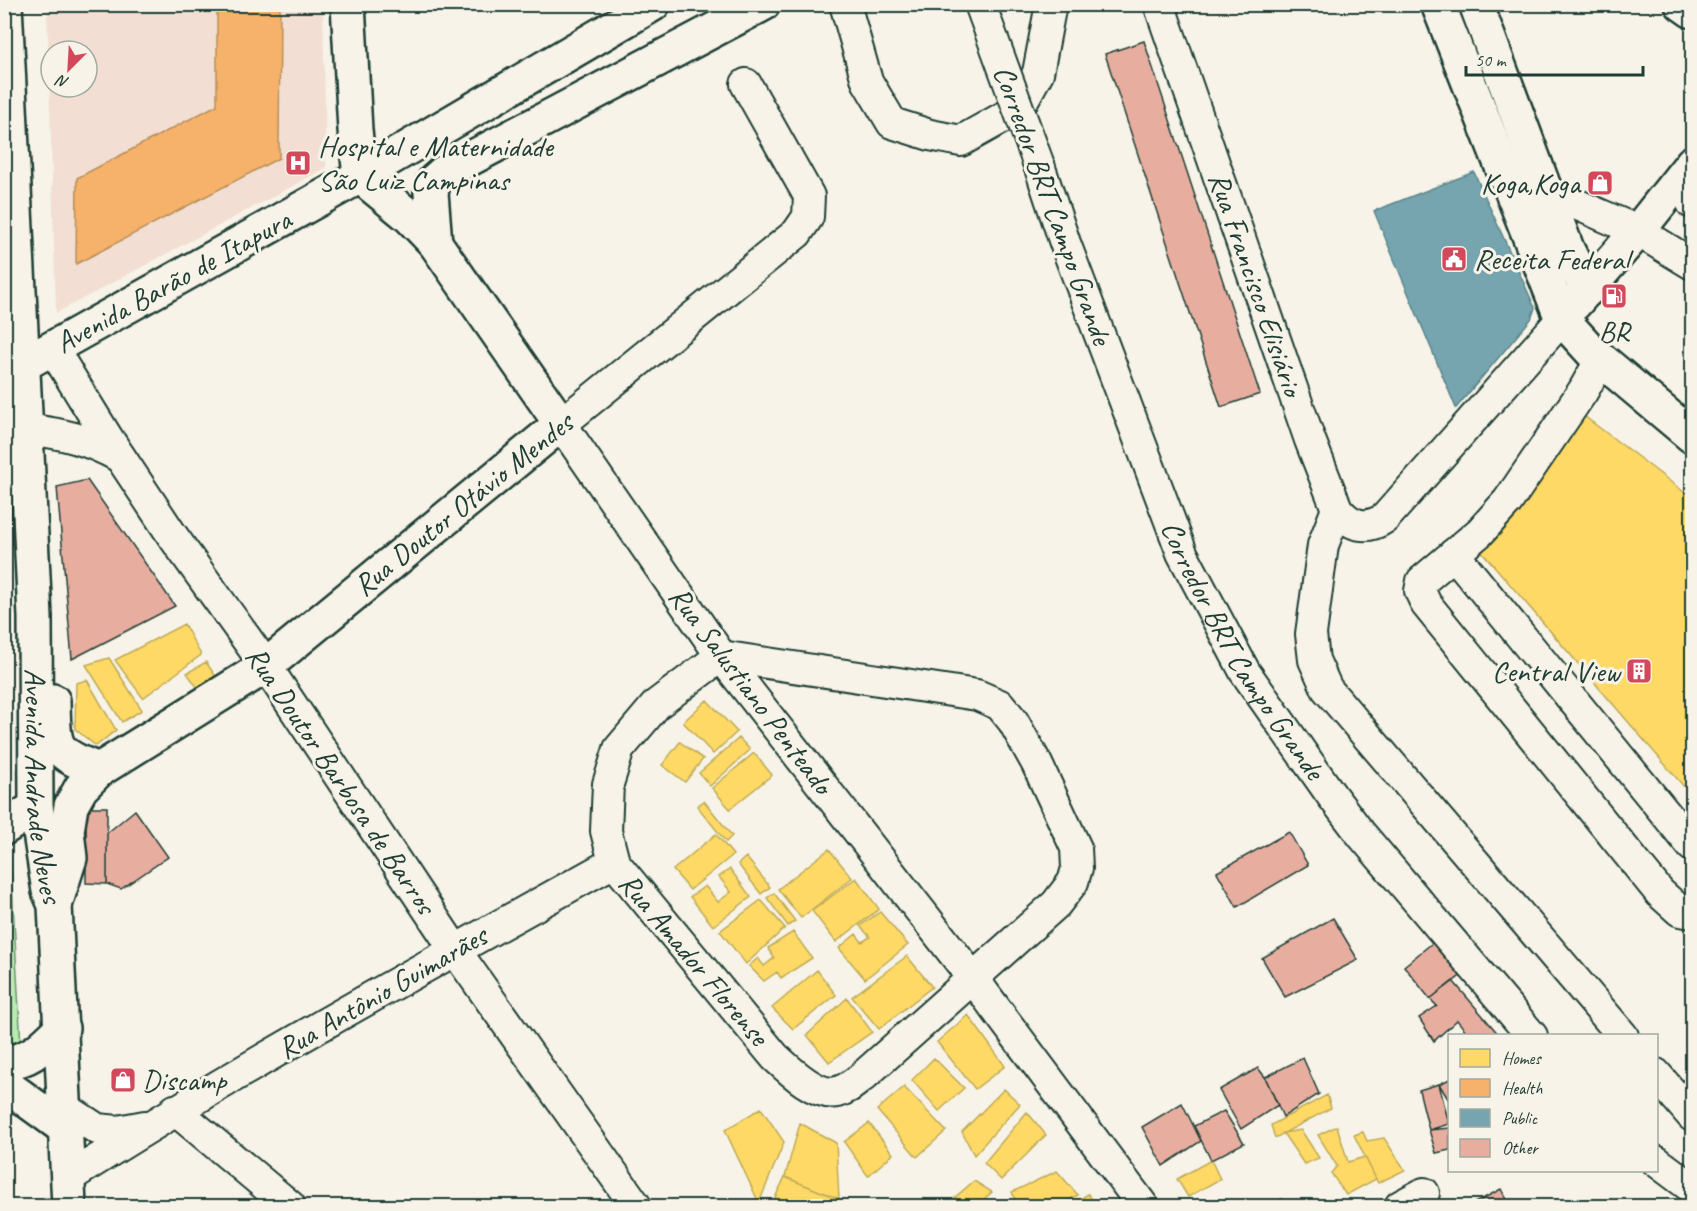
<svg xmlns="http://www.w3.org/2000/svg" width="1697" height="1211" font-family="Caveat,sans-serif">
  <rect width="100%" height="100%" fill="#f7f3e8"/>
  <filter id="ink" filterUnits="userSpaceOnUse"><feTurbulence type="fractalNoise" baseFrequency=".0167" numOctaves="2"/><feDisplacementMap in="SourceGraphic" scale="12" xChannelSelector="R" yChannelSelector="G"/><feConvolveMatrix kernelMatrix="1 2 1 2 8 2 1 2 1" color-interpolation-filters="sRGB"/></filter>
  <g filter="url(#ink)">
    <path fill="#f2ded2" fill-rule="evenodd" d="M47,5h170v100l-140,73 -1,85 203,-105 1,-153h43l3,163 -270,145zM51,51h36v36h-36z"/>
    <path fill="#b7ecae" stroke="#6b9471" stroke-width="1.5" d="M5,847l5,2 11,197 -16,12z"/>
    <path fill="#ffd966" stroke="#bcaa57" stroke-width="1.5" d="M1584,416l108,82v298l-215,-250 48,-55z
      M184,624l17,31 -58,43 -28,-38z
      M109,658l33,52 -20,12 -36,-57z
      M206,662l12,18 -18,11 -13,-18z
      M87,680l29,50 -20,16 -21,-17 1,-46z
      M707,700l30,32 -24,22 -30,-32z
      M739,738l11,12 -40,36 -11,-13z
      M680,742l23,17 -18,23 -23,-17z
      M754,753l18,22 -42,34 -18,-21z
      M704,801l28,35 -6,6 -29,-36z
      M716,834l17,21 -43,35 -17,-20z
      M829,849l23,29 -51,40 -23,-29z
      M746,857l24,30 -9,7 -23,-30z
      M730,869l21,28 -38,29 -23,-29 15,-11 13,16 13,-10 -12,-15z
      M856,878l23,31 -43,33 -24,-31z
      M774,893l21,28 -7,5 -21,-28z
      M761,900l24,28 -39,36 -26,-33z
      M880,912l28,33 -43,34 -26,-31 17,-14 6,8 8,-5 -10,-11z
      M793,932l19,26 -31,20 -4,-6 -13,9 -15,-15 9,-8 6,8 10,-8 -6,-10z
      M907,956l25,31 -53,42 -27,-32z
      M817,970l19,25 -43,34 -21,-21z
      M847,998l25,34 -43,30 -22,-27z
      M968,1015l37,51 -30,23 -38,-47z
      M934,1058l30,30 -25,23 -27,-31z
      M904,1087l42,44 -29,26 -40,-47z
      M1004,1089l16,15 -46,51 -12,-23z
      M1327,1095l4,13 -56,30 -4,-13z
      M761,1108l23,34 -25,61 -34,-73z
      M1027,1112l19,23 -45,45 -17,-17z
      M800,1123l36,20 3,56 -54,-22z
      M869,1123l24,31 -25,22 -24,-34z
      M1337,1126l11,36 17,-5 11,22 -30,16 -15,-22 6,-7 -19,-31z
      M1301,1130l18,28 -15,6 -21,-31z
      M1363,1132l4,9 17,-3 21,32 -27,13 -24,-48z
      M1211,1160l9,19 -32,18 -11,-18z
      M1057,1171l21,24 -21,11h-39l-6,-14z
      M785,1177l54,22 -3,7h-65z
      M974,1181l18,11 -16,14h-31z
      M1088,1194l9,12h-28z
      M736,1200l4,6h-14z"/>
    <path fill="#f6b26b" stroke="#b68f5a" stroke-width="1.5" d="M217,4h63l-1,154 -203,106 1,-86 140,-73z"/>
    <path fill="#76a5af" stroke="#5c868a" stroke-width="1.5" d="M1474,172l61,136 -4,11 -75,89 -82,-197z"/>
    <path fill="#e7aea0" stroke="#1f3d34" stroke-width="1.5" d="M1144,41l116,353 -39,13 -116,-353z
      M87,480l88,126 -103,53 -15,-172z
      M86,807h21v77l-21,-1z
      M135,810l33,47 -47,32 -14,-5v-51z
      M1289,832l19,33 -71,42 -20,-35z
      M1333,918l25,42 -73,37 -23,-39z
      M1436,940l27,34 -33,25 -26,-33z
      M1453,981l47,55h-30l-13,-16 -23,21 -15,-23 18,-12 -7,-7z
      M1303,1058l16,36 -36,23 -18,-40z
      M1258,1068l7,9 13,28 -37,24 -22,-39z
      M1450,1079v23l-11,-18z
      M1439,1084l10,40 -20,6 -10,-40z
      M1182,1103l19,38 -38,25 -21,-39z
      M1224,1111l20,32 -33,17 -17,-34z
      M1450,1128v22l-14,3 -7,-23z
      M1501,1189l9,17h-41z
      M1282,1199l4,7h-18z"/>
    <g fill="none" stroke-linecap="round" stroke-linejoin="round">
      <defs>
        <g id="minor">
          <path d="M845,4l22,77 25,42 38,12 31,6 57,-32 20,-36 13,-69"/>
          <path d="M1159,4l151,436 27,69c14,18 30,21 48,9l177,-199"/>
          <path d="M746,84l63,112 -1,21 -11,16 -236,191 160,232 251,321 171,229"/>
          <path id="s1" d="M1040,168l25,75 117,310 63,119 87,124 29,38 171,202"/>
          <path d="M1687,169l5,34"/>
          <path d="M1546,191l92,40 54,33"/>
          <path d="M53,349l54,88 65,98 94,131 189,284 181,256"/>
          <path d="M1601,359l-18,32 -75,110 -28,31 -58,49 -2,10 6,13 234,289 20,18 12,2"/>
          <path d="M27,429c37,5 60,10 93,28"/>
          <path d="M1337,509l-14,36 -12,89 3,26 13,29 296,347"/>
          <path d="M1454,554l238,292"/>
          <path d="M721,656l256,39 23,10 13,16 24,43 39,84 1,20 -4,14 -17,22 -194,173c-8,6 -15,13 -25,15 -20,5 -48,-22 -62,-35l-161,-195 -8,-31 2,-47 11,-35 38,-45z"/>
          <path d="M1656,1074l36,42"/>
          <path d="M65,1108l32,21 21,2 27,-5"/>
          <path d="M175,1110l115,96"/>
          <path d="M1656,1161l36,27"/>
          <path d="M68,1178c177,-113 362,-214 546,-316"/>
          <path d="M1400,1206l24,-13"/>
        </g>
        <g id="major">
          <path id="s2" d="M5,4l30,613 1,190 13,84 6,14 14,301"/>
          <path d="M1438,4l124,315 30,33 100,84"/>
          <path d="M1476,4l91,245 20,41"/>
          <path d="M1682,4l10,7"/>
          <path d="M435,243l-4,-50 3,-12 9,-8 320,-169"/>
          <path d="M1574,304l64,-73 54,-68"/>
          <path d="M6,374l354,-198 293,-172"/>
          <path d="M53,701c1,48 0,52 46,69"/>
          <path d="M4,828l32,-21"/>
          <path d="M55,905l15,-47 -3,-27 4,-25 10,-18 18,-18 167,-104 295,-242 -126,-181 -25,-26 -50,-41 -5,-46 -7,-126"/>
          <path d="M4,1063c28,-3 38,-16 58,-35"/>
          <path d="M4,1084l62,45"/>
        </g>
      </defs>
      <use href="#minor" stroke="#1f3d34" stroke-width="34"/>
      <use href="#major" stroke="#1f3d34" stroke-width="38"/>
      <use href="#minor" stroke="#f7f3e8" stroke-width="30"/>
      <use href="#major" stroke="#f7f3e8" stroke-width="33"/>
      <defs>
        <path id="minor-bridge" d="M980,4l60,164"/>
      </defs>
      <use href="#minor-bridge" stroke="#1f3d34" stroke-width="34" stroke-linecap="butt"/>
      <use href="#minor-bridge" stroke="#f7f3e8" stroke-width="30"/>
    </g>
  </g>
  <defs>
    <symbol id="hospital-square" viewBox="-11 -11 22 22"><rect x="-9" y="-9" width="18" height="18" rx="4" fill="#d1495b" stroke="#f7f3e8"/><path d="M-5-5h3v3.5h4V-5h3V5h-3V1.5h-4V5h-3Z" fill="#fff"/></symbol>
    <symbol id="shop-square" viewBox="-11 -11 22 22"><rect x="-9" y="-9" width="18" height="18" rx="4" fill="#d1495b" stroke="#f7f3e8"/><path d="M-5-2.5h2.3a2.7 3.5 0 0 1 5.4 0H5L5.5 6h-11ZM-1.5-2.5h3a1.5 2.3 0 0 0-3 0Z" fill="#fff"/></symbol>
    <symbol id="civic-square" viewBox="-11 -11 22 22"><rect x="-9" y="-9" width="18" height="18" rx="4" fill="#d1495b" stroke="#f7f3e8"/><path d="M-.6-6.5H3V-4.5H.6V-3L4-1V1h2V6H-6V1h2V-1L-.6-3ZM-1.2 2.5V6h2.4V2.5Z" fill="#fff"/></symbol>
    <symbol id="fuel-square" viewBox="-11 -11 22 22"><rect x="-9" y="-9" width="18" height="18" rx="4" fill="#d1495b" stroke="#f7f3e8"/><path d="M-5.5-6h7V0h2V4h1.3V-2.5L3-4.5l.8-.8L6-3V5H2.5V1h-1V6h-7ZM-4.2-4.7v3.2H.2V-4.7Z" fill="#fff"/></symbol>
    <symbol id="building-square" viewBox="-11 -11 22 22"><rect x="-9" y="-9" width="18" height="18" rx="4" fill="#d1495b" stroke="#f7f3e8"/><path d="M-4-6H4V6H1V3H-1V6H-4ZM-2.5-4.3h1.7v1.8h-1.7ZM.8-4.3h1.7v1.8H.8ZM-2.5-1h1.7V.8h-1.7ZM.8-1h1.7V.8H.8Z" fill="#fff"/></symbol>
  </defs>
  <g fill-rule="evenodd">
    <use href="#hospital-square" x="283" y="148" width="30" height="30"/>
    <use href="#shop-square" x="1585" y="168" width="30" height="30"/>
    <use href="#civic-square" x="1439" y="244" width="30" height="30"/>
    <use href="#fuel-square" x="1599" y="281" width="30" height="30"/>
    <use href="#building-square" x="1624" y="656" width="30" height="30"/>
    <use href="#shop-square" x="108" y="1065" width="30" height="30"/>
  </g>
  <g text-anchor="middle" stroke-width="6" stroke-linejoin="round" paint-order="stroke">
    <g font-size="30" fill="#1f3d34" stroke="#f7f3e8" text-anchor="start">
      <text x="318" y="156">Hospital e Maternidade<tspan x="318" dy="34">São Luiz Campinas</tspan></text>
      <text x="1580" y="193" text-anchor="end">Koga,Koga</text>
      <text x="1474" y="269">Receita Federal</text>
      <text x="1614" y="341" text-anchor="middle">BR</text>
      <text x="1620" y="681" text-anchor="end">Central View</text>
      <text x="142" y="1090">Discamp</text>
    </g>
    <g font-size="30" fill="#1f3d34" stroke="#f7f3e8">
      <text transform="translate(1053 205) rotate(70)" y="10">Corredor BRT Campo Grande</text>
      <text transform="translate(173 281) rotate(-29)" y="10">Avenida Barão de Itapura</text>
      <text transform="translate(1256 284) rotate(71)" y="10">Rua Francisco Elisiário</text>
      <text transform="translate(463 504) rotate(-39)" y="10">Rua Doutor Otávio Mendes</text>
      <text dy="10" stroke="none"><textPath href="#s1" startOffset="525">Corredor BRT Campo Grande</textPath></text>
      <text transform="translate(751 690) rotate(53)" y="10">Rua Salustiano Penteado</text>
      <text transform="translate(341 780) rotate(56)" y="10">Rua Doutor Barbosa de Barros</text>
      <text dy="10" stroke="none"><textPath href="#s2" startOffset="783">Avenida Andrade Neves</textPath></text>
      <text transform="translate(694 959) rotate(50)" y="10">Rua Amador Florense</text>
      <text transform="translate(382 992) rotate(-30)" y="10">Rua Antônio Guimarães</text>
    </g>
  </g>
  <rect width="1697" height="1211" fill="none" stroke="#f7f3e8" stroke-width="24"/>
  <rect x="12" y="12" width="1673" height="1187" fill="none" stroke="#1f3d34" stroke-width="2" filter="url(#ink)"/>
  <rect x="1448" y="1034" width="210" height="138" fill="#f7f3e8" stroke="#a1aaa0" stroke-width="1.5"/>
  <rect x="1460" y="1049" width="30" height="18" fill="#ffd966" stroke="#a1aaa0" stroke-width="1.5"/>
  <text x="1502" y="1064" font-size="18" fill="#1f3d34">Homes</text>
  <rect x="1460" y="1079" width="30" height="18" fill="#f6b26b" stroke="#a1aaa0" stroke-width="1.5"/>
  <text x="1502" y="1094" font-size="18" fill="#1f3d34">Health</text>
  <rect x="1460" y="1109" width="30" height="18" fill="#76a5af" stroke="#a1aaa0" stroke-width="1.5"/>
  <text x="1502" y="1124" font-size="18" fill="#1f3d34">Public</text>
  <rect x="1460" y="1139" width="30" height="18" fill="#e7aea0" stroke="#a1aaa0" stroke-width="1.5"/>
  <text x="1502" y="1154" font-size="18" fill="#1f3d34">Other</text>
  <g transform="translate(69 69) rotate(204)"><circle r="28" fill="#f7f3e8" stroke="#a1aaa0" stroke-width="1.5"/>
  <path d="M0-4.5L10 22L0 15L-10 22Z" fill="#d1495b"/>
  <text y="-9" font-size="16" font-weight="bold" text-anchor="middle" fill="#1f3d34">N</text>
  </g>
  <path d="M1466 66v9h177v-9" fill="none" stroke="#1f3d34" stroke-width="3"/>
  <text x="1475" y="66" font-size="18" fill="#1f3d34" stroke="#f7f3e8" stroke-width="4.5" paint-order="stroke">50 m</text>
</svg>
